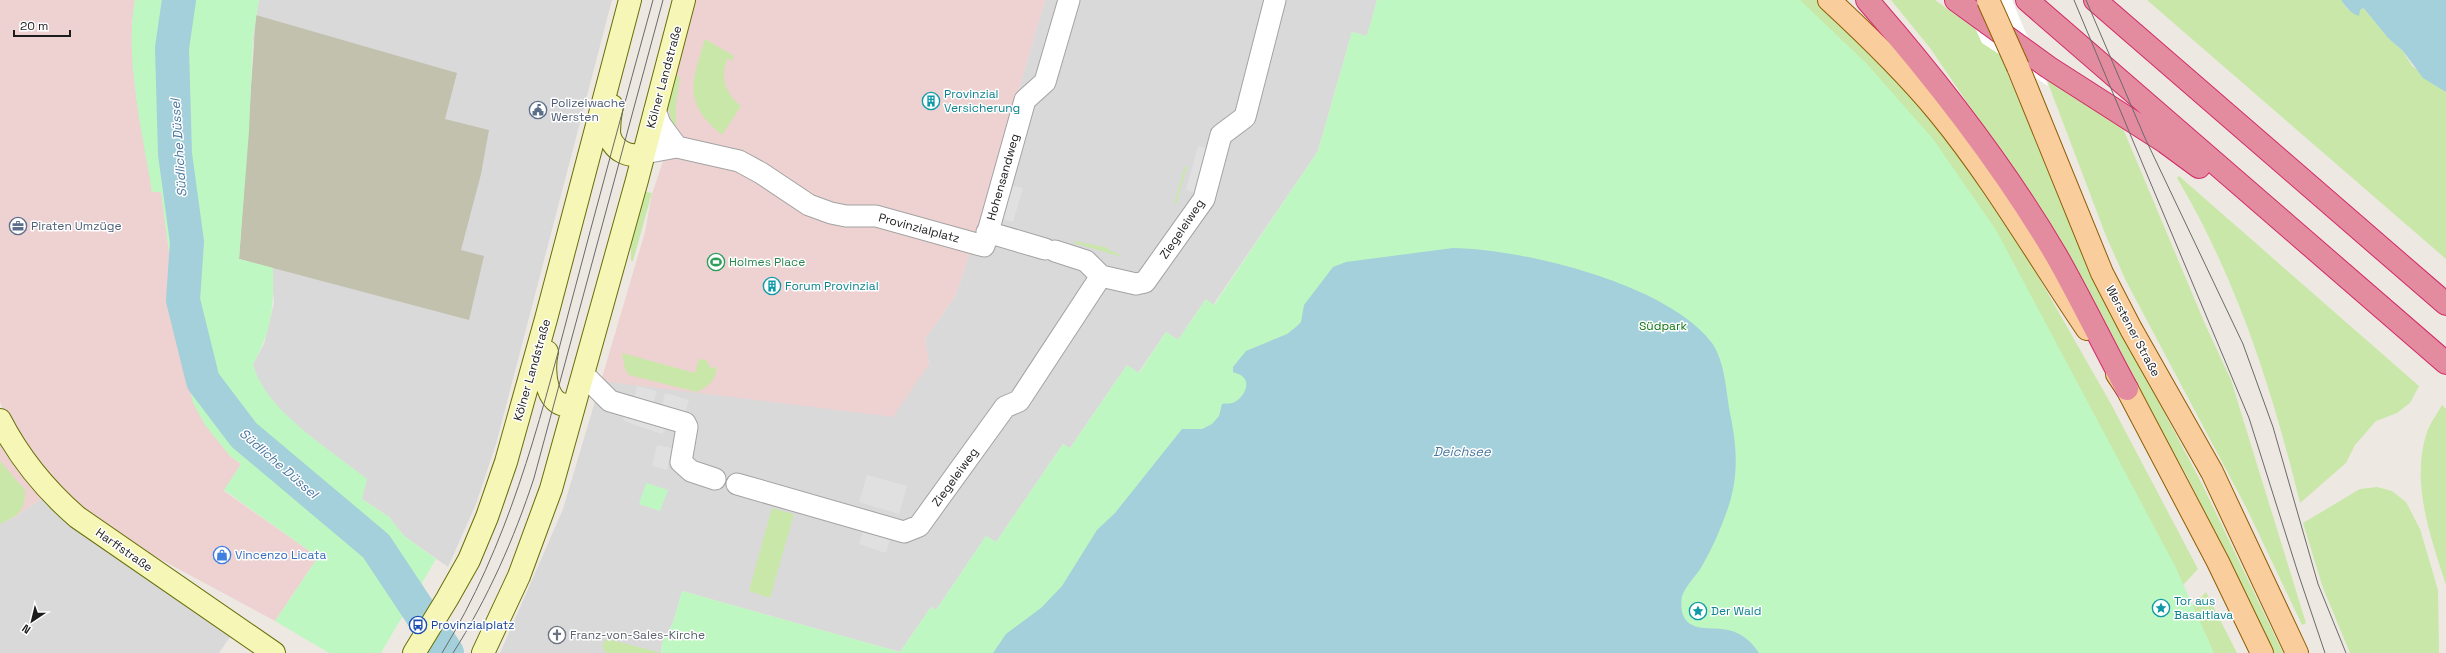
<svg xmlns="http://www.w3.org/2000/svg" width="2446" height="653" font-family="'Space Grotesk',sans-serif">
  <rect width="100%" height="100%" fill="#ede9e2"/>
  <path fill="#dad9d9" d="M259,0h353l-116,444 -20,60 -28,63 -44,-31 -15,-19 -27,-18 -80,-87 -20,-25 -7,-14 -2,-9 11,-20 10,-41 -21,-266z
    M1045,0h332l-10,36 -15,-4 -34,119 -105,154 -8,-5 -27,40 -12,-8 -28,41 -11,-8 -57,83 -7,-4 -67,98 -10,-6 -50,74 -5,-3 -31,45 -218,-61 -9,32 -11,20 -1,10h-161l63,-144 38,-128 328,-17 -4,-25 31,-44 28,-87z
    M43,498l189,136 -13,19h-219v-129l15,-7z"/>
  <path fill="#eed1d1" d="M0,0h135l-3,25 20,167 9,-1 22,166 47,99 11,8 -17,27 94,66 -43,64 -152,-82 -44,-30 -31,-31 -44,-66 -4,-10z
    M695,0h350l-61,208 -28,87 -31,44 4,25 -36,53 -292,-36 44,-149 7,-38 12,-36 1,-56z
    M0,439l43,59 -28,19 -15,7z"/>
  <path fill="#c1c1ae" d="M256,15l201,58 -12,46 44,11 -8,44 -20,76 23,6 -15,64 -230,-61z"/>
  <path fill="#c9e7a9" d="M1744,0h76l41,37 114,136 63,103 73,128 87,165 -14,15 -18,10z
    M1891,0h44l60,43 94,227 113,214 81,169h-9l-87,-177 -182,-318 -75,-110z
    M2147,0h194l7,10 15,-2 3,3 22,27 15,13 9,15 34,26v167z
    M705,39l29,17 -2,5 -4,-3c-9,18 -2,37 13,48l-19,29c-40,-33 -30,-53 -17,-96z
    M674,74l6,3 -4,28v29l-2,-1 -7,-31z
    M2045,75l74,44 86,205 26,56 75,243 -4,2 -55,-116 -121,-228 -20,-45z
    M1185,166h2l-11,38h-2z
    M2179,176l240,210 -9,17 -13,10 -21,8 -21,24 -9,18 -46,40c-28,-114 -63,-224 -123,-325z
    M642,191l10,2 -19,68h-2v-24z
    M1074,241l35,7 -1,2 11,4v2l-45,-13z
    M622,353l73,20 4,-14 7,1 5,8 6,-1c-2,15 -8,18 -20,25l-68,-17 -4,-6z
    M2442,405l4,4v176c-15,-47 -36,-103 -19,-153 3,-9 10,-18 15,-27z
    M0,461l25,29c0,22 -6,25 -25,34z
    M2377,487l15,4 14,11 14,27 18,61 1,63h-89l-27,-65 -20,-65 57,-34z
    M772,508l22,6 -24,84 -21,-7z
    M2206,592l31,61h-73l4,-22z
    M607,639l55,14h-56l-4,-8z"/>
  <path fill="#bff7c2" d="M135,0h124l-6,37 -4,94 -10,128 34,9c1,38 -1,63 -20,96 12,47 77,85 114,115l-5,20 27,18 15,19 32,23 -55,94h-52l-54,-32 43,-64 -94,-67 17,-26 -11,-8 -25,-31 -12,-22 -10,-46 -22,-165h-9c-9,-58 -28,-134 -17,-192z
    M1377,0h423l67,64 66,75 63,91 179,336 39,87h-1553l1,-10 11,-20 9,-32 218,61 31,-45 5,3 50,-74 10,6 67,-98 7,4 57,-83 12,8 27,-41 12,8 28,-41 8,6 104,-154 34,-119 15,4z
    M646,483l22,7 -8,21 -21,-7z"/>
  <path fill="#e0e0e0" d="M1198,146l12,3 -12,45 -12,-4z
    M1010,185l13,3 -10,34 -13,-4z
    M637,386l20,5 -4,13 -19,-5z
    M665,393l24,7 -4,12 -23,-6z
    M622,413l46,14 -6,7 -38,-13z
    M657,445l15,3 -5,22 -15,-4z
    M867,475l40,11 -8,28 -40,-12z
    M863,532l27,8 -4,13 -27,-9z"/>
  <path fill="#a3d0da" d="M2341,0h105v92l-23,-14 -20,-27 -15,-13 -22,-27 -3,-3 -3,2 -1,6c-9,-3 -13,-9 -18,-16z
    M1453,248c70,1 215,36 259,95 13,19 14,48 18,70 7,34 9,62 -2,95 -7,20 -15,39 -26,58 -5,9 -16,19 -20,30 -1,5 -1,11 0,16 6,22 31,14 46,18 14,3 23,11 31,23h-766l13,-19 35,-26 21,-22 35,-56 18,-17 67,-84h20l10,-5 7,-8 3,-12c4,-1 6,0 10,-1 9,-2 19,-17 12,-25 -3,-4 -7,-4 -11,-6v-5l13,-16 41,-17 9,-7 5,-5 3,-17 29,-38 13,-5z"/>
  <path fill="#fff" d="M1962,0h50l36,86 -66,-43z"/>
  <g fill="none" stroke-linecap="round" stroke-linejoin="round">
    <path stroke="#a3d0da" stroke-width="34" d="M179,0l-7,48 3,106 12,88 -4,58 20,81 41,54 132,111 71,107"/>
    <defs>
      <path id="street" d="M655,110l5,14 17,23
        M644,153l33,-6 62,14 22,12 48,32 22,8 15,3h30l108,30 41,-146 20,-18 24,-82
        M987,232l58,17
        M1055,251l31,10 15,15
        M583,374l27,27 75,22 2,4 -6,35 10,9 24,8
        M737,484l167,48 15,-6 86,-119 14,-6 82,-125 35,8 9,-2 59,-83 17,-64 24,-18 30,-117"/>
      <path id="secondary" d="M612,106c-2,8 -3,18 -3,26 1,17 21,28 35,21
        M547,352c-5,19 -1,62 28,51
        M0,420c19,37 46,70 77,97l197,136
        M414,653l33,-54 22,-39 18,-43 19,-55 40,-143 84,-319
        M483,653l36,-77 32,-87 86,-309 47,-180"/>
      <path id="primary" d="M1829,0c39,36 77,73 110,113 55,67 99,144 148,216
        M2018,67l84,206 29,56 81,143 85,181
        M2117,374l10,15 91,173 44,91"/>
      <path id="highway" d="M1867,0c69,79 136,165 189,255 25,44 47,90 71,134
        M1956,0l92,67 117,75 34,25
        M2027,0l419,363
        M2095,0l351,304"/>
    </defs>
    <use href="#street" stroke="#a3a3a3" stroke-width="23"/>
    <use href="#secondary" stroke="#676e08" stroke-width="24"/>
    <use href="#primary" stroke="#905d04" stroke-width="24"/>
    <use href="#highway" stroke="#d22968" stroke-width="24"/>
    <use href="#street" stroke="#fff" stroke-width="21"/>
    <use href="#secondary" stroke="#f6f7b6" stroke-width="22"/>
    <use href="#primary" stroke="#f9cd9c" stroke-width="22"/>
    <use href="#highway" stroke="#e38b9f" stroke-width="22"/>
    <path stroke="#6a6a6a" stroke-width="1" d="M2074,0l175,418 49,155 27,80
      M2086,0l59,138 98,206 30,83 45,157 28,69
      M442,653c66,-108 96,-224 128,-346 27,-102 55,-205 83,-307
      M453,653c35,-55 61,-114 81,-175l129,-478"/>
    <defs>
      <path id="primary-bridge" d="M1988,0l30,67"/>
    </defs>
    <use href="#primary-bridge" stroke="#905d04" stroke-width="24" stroke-linecap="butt"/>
    <use href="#primary-bridge" stroke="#f9cd9c" stroke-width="22"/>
  </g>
  <defs>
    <symbol id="building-ring" viewBox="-11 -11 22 22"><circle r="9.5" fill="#fff" stroke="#0f9aa8" stroke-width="1.5"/><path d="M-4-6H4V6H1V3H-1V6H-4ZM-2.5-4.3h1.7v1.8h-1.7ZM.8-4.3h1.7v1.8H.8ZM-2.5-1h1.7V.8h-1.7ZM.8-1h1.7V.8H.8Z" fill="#0f9aa8"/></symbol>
    <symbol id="civic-ring" viewBox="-11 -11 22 22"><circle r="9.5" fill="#fff" stroke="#5c6f8a" stroke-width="1.5"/><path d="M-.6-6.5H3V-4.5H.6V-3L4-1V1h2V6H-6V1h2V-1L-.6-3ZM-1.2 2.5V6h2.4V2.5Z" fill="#5c6f8a"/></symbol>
    <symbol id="office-ring" viewBox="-11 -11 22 22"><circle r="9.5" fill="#fff" stroke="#5c6f8a" stroke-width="1.5"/><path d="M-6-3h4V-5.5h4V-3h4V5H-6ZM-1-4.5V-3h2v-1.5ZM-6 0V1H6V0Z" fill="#5c6f8a"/></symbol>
    <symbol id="stadium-ring" viewBox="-11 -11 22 22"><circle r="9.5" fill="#fff" stroke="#2e9e5b" stroke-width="1.5"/><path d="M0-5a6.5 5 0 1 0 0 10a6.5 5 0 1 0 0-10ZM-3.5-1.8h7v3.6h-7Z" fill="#2e9e5b"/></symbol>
    <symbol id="shop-ring" viewBox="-11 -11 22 22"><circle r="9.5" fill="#fff" stroke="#3f7fe0" stroke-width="1.5"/><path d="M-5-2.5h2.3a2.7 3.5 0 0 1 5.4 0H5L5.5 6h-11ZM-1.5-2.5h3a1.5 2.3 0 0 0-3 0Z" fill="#3f7fe0"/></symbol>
    <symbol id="sight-ring" viewBox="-11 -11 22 22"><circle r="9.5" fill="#fff" stroke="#0f9aa8" stroke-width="1.5"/><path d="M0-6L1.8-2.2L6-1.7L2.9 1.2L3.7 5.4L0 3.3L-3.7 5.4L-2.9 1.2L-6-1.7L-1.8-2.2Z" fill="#0f9aa8"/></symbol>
    <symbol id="bus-ring" viewBox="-11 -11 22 22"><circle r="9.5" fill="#fff" stroke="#1a4fb4" stroke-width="1.5"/><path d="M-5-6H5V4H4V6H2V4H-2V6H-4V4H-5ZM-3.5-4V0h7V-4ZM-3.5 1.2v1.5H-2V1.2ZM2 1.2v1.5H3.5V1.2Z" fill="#1a4fb4"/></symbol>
    <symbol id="church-ring" viewBox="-11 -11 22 22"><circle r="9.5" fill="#fff" stroke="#6b7280" stroke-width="1.5"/><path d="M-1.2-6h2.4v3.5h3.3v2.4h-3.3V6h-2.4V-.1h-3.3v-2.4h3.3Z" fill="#6b7280"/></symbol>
  </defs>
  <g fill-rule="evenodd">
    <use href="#building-ring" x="921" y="91" width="20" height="20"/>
    <use href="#civic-ring" x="528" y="100" width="20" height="20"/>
    <use href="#office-ring" x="8" y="216" width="20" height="20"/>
    <use href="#stadium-ring" x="706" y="252" width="20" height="20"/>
    <use href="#building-ring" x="762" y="276" width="20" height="20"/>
    <use href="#shop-ring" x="212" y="545" width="20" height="20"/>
    <use href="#sight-ring" x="2151" y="598" width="20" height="20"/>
    <use href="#sight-ring" x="1688" y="601" width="20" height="20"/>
    <use href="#bus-ring" x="408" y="615" width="20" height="20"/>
    <use href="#church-ring" x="547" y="625" width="20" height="20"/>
  </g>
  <g text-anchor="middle" stroke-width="3" stroke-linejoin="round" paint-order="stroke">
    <g font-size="12" fill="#1c1c1c" stroke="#fff">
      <text transform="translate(664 77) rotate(-75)" y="4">Kölner Landstraße</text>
      <text transform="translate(1003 177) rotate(-74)" y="4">Hohensandweg</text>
      <text transform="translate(919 228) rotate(15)" y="4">Provinzialplatz</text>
      <text transform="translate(1182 229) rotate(-56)" y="4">Ziegeleiweg</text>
      <text transform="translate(2133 331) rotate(62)" y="4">Werstener Straße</text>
      <text transform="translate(532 370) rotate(-74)" y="4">Kölner Landstraße</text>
      <text transform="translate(955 477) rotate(-54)" y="4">Ziegeleiweg</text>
      <text transform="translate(124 550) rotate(35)" y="4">Harffstraße</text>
    </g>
    <g font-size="12" fill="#0d838f" stroke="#fff" text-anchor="start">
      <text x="944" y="98">Provinzial<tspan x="944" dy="14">Versicherung</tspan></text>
      <text x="785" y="290">Forum Provinzial</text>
      <text x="2174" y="605">Tor aus<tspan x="2174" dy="14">Basaltlava</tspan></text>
      <text x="1711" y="615">Der Wald</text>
    </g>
    <g font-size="12" fill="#4e5e75" stroke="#fff" text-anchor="start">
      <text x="551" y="107">Polizeiwache<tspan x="551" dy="14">Wersten</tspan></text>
      <text x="31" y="230">Piraten Umzüge</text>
    </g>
    <g font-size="12" fill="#27864d" stroke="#fff" text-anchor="start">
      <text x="729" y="266">Holmes Place</text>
    </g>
    <g font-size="12" fill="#0e7613" stroke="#fff">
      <text x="1663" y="330">Südpark</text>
    </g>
    <g font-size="12" fill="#366cbe" stroke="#fff" text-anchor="start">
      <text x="235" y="559">Vincenzo Licata</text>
    </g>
    <g font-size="12" fill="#164399" stroke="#fff" text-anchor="start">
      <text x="431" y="629">Provinzialplatz</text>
    </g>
    <g font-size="12" fill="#5b616d" stroke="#fff" text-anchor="start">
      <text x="570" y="639">Franz-von-Sales-Kirche</text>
    </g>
    <g font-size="13" font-style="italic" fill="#4978a0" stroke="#fff">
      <text transform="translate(178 148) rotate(-94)" y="5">Südliche Düssel</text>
      <text x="1462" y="456">Deichsee</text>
      <text transform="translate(279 463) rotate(41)" y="5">Südliche Düssel</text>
    </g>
  </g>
  <g transform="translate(32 621) rotate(215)" stroke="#ffffff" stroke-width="3" paint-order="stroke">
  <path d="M0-3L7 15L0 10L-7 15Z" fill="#1c1c1c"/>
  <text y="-6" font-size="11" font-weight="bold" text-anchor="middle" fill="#1c1c1c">N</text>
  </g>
  <path d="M14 30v6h56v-6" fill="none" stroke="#1c1c1c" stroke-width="2"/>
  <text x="20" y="30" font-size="12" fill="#1c1c1c" stroke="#ffffff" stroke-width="3" paint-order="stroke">20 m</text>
</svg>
